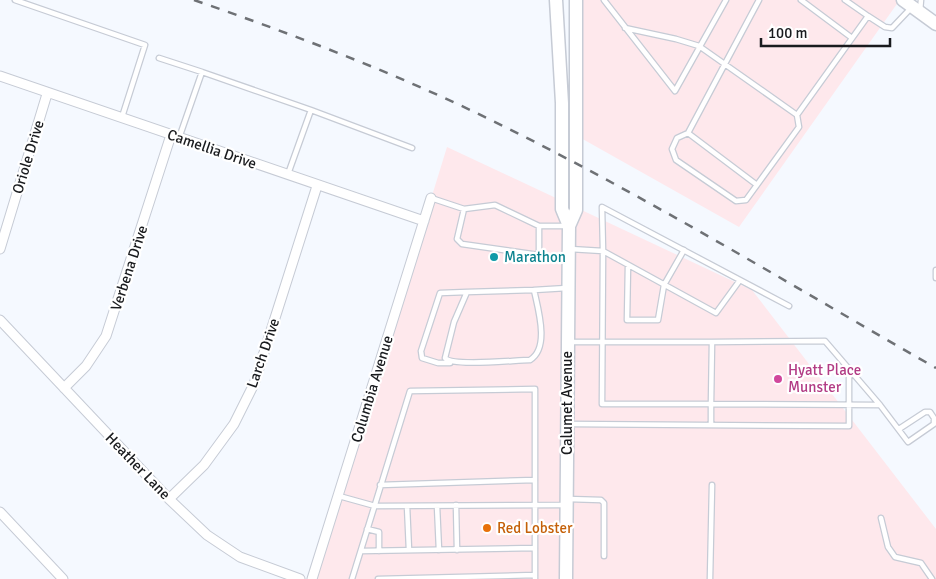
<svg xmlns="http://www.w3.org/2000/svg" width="936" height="579" font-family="Signika,sans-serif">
  <rect width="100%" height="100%" fill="#f5f9ff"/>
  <path fill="#fee8ec" d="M579,0h319l1,1 -160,226 -160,-90z
    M447,147l305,143 184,239v50h-622z"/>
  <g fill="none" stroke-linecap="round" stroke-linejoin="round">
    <defs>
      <path id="lane" d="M15,0l130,45 -23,72
        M604,0l71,91 51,-91
        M759,0l-71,133 -11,5 -5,11 4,11 60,41 10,-1 53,-73 -2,-12 71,-99 17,11 7,1 19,-20
        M801,0l51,38
        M845,0l23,16
        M920,11l1,-11
        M625,28l51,11 23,7 98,69
        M159,58l43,14
        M311,110l101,38
        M688,133l69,52
        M179,138l23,-66 109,38 -23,64
        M431,198l33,11 31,-4 44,21
        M464,209l-7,30 5,5 105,15
        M570,249l33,2 -1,153h109l1,-62 113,-1 55,64 -169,-1v21
        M539,255v-29h27
        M628,265l-1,55h31l6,-35 20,-35
        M936,270v8
        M740,280l-24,33 -113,-62 -1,-44 187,99
        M534,290c4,19 16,58 -4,70 -15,0 -77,7 -85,-2l9,-36 13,-30z
        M534,290l33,-2
        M568,342h144
        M450,363h-12l-16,-5 -1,-7 19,-58 27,-1
        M880,405l28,37 26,-18v-6l-4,-6h-5l-26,17
        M570,424l279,2v-58
        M380,485l155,-5
        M339,496l36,10 191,-1
        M568,499l33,1 3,3v53
        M456,505l1,45
        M407,506l2,44
        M437,506l2,44
        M881,518l7,29 7,10 26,6 11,16
        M367,529l12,3v19
        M361,551l174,-3
        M352,579l58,-188 125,-2v190
        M378,579l157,-4
        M710,579l2,-94"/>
      <path id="street" d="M0,76l424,145
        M0,249l47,-155
        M0,320l169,179 38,36 33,22 60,22
        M64,388l22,-22 20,-30 65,-201
        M169,499l35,-34 30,-41 20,-40 63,-198
        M0,512l63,67
        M312,579l119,-381"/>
      <path id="secondary" d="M556,0l6,103v106l7,17 -3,353
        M903,0l33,24
        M569,226l7,-16v-210"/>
    </defs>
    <use href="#lane" stroke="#c6cbd5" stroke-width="7"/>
    <use href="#street" stroke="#c6cbd5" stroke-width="11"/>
    <use href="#secondary" stroke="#c6cbd5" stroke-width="15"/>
    <use href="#lane" stroke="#fff" stroke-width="4.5"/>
    <use href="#street" stroke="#fff" stroke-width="9"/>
    <use href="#secondary" stroke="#fff" stroke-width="12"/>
    <path stroke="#6e7175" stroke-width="2.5" stroke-dasharray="9 9" stroke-linecap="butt" d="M194,0c101,35 201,73 297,120 153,75 298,164 445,248"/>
  </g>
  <circle fill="#0f9aa8" stroke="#fff" stroke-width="2" cx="494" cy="257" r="5"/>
  <circle fill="#d1479c" stroke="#fff" stroke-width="2" cx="778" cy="379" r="5"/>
  <circle fill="#e8710a" stroke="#fff" stroke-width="2" cx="487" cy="528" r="5"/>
  <g text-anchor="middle" stroke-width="4.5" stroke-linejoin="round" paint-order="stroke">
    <g font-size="15" fill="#191b1e" stroke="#fff">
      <text transform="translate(212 149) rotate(19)" y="5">Camellia Drive</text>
      <text transform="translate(28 157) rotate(-73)" y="5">Oriole Drive</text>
      <text transform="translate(129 268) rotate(-72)" y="5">Verbena Drive</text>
      <text transform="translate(263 353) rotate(-71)" y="5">Larch Drive</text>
      <text transform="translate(372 389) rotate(-73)" y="5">Columbia Avenue</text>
      <text transform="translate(567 403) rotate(-90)" y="5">Calumet Avenue</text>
      <text transform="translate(138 466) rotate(46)" y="5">Heather Lane</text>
    </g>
    <g font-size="15" fill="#0d838f" stroke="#fff" text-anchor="start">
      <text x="504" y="262">Marathon</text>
    </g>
    <g font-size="15" fill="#b23c85" stroke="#fff" text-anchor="start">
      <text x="788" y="375">Hyatt Place<tspan x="788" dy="17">Munster</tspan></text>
    </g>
    <g font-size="15" fill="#c56008" stroke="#fff" text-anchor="start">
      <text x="497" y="533">Red Lobster</text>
    </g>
  </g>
  <path d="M761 38v8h129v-8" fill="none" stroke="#191b1e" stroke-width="2.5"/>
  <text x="768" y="38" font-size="15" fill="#191b1e" stroke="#ffffff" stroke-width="4" paint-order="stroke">100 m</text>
</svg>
